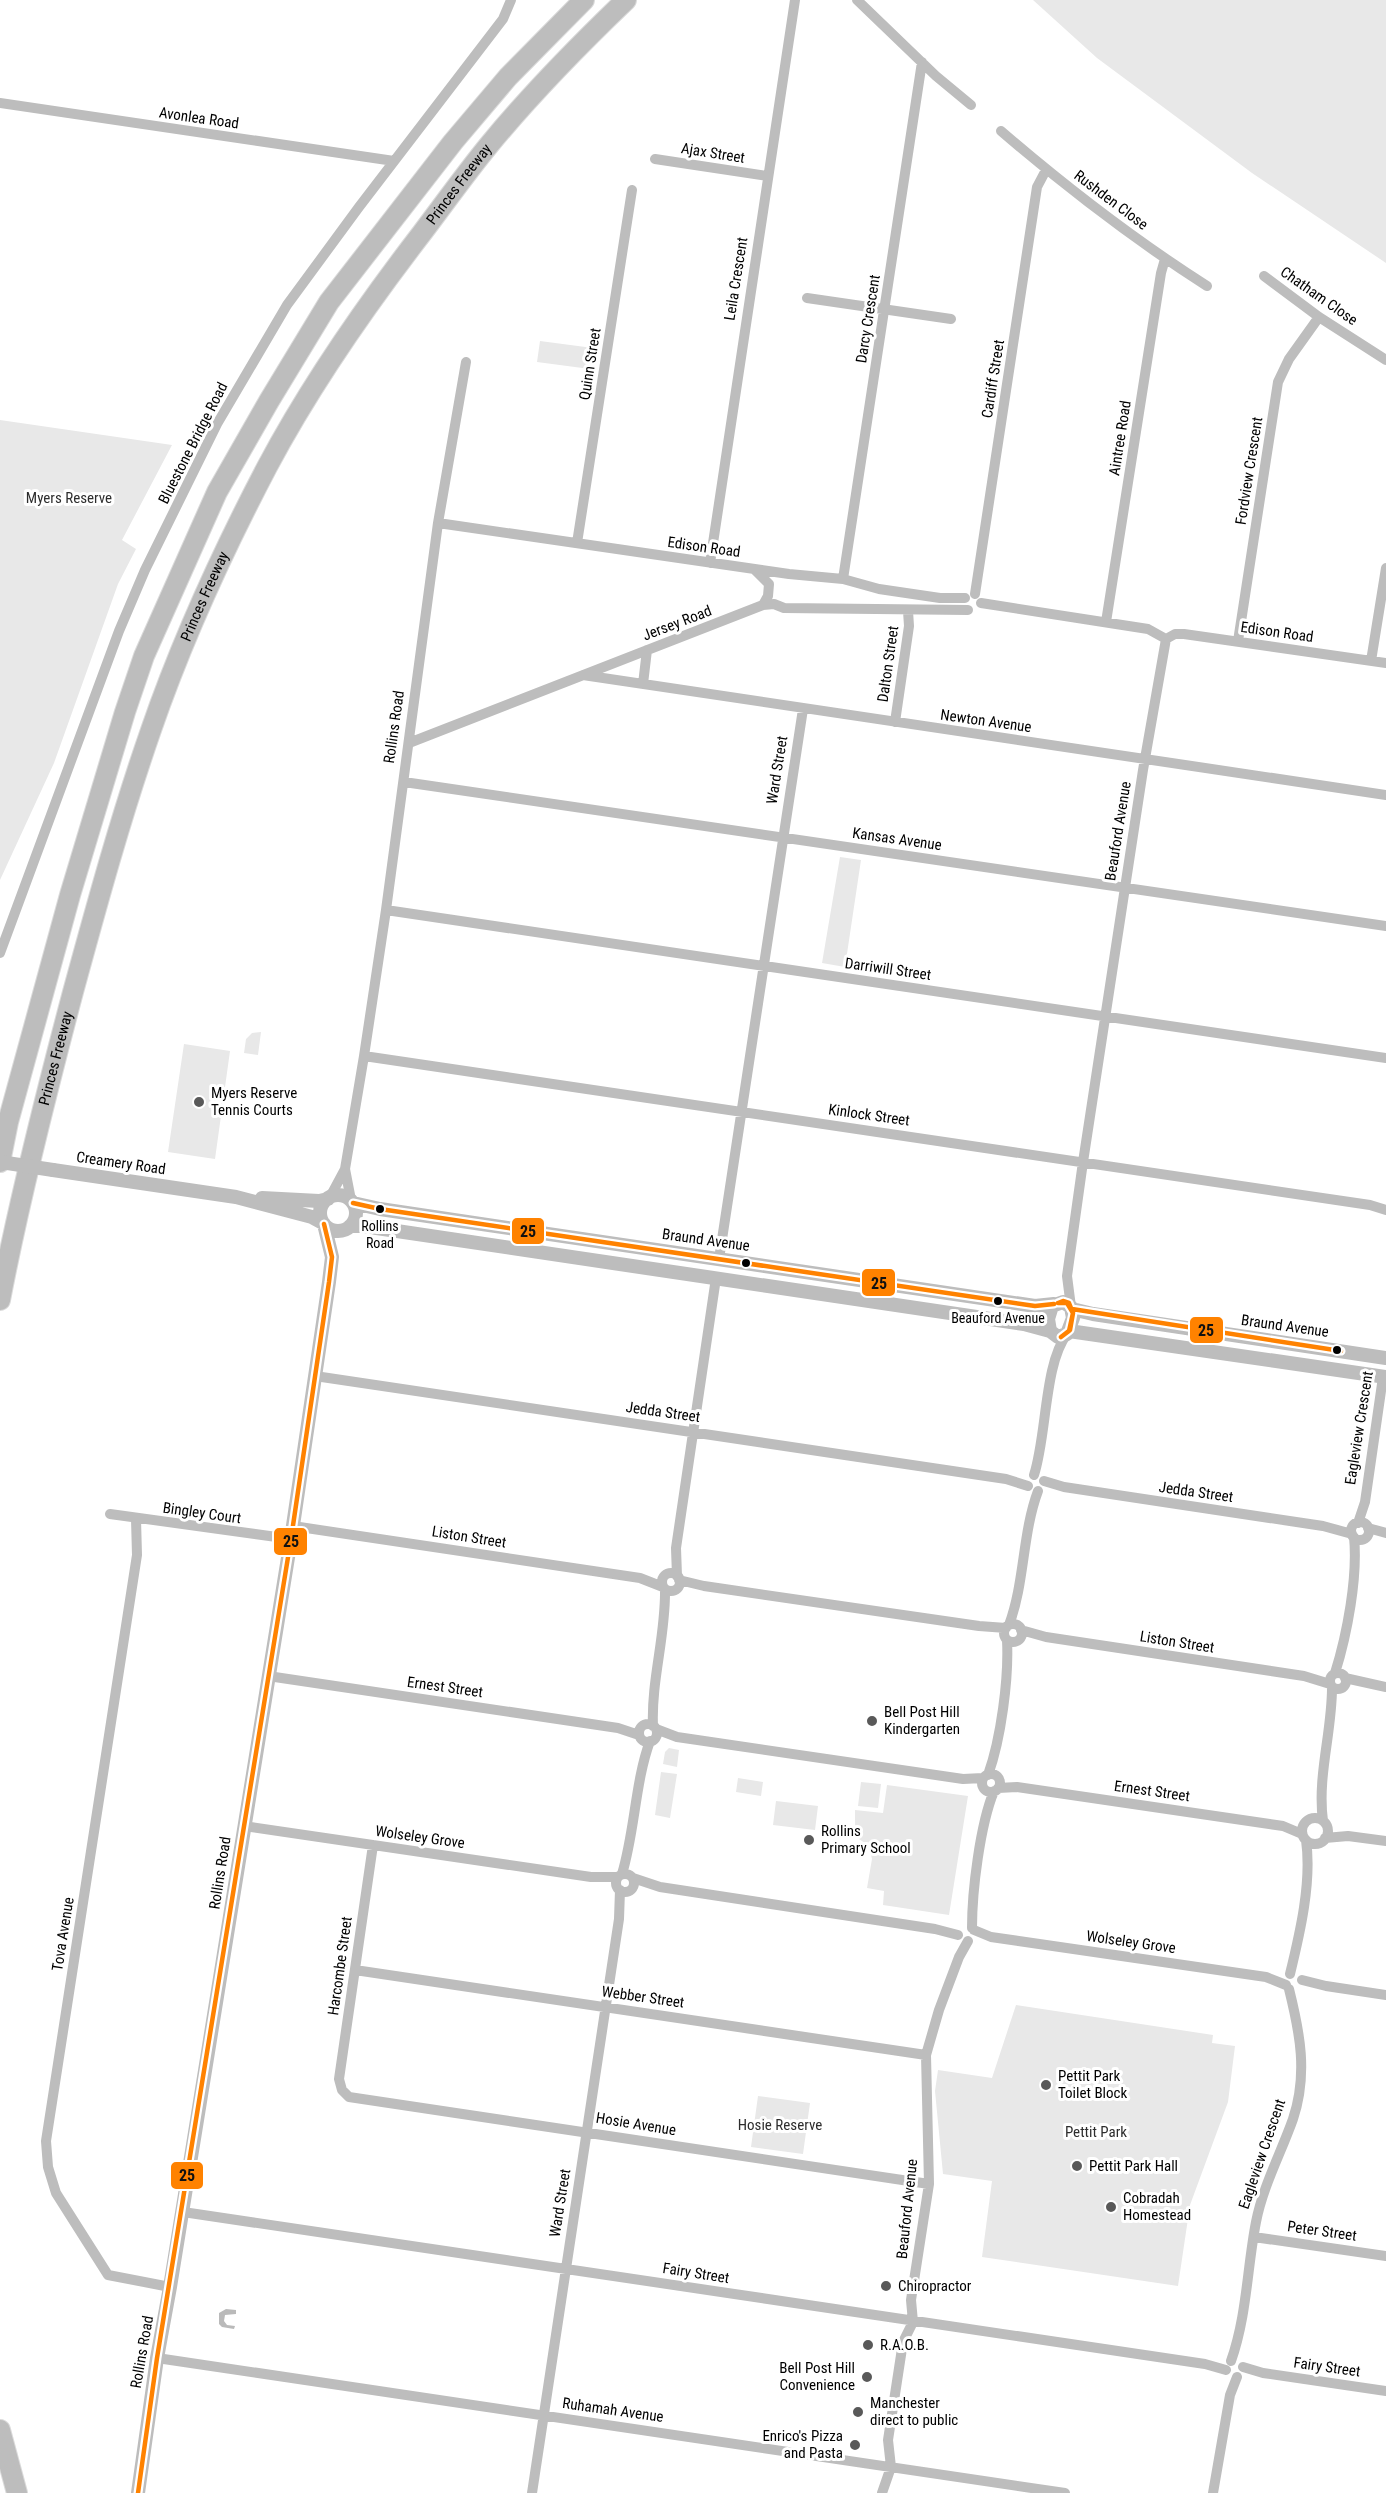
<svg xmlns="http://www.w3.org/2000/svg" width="1386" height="2493" font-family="'Roboto Condensed',sans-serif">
  <rect width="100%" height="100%" fill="#fff"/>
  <path fill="#e8e8e8" d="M1033,0h353v263l-134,-90 -155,-115z
    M540,341l53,7 -3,21 -53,-7z
    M0,420l172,25 -50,95 14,9 -18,35 -64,179 -54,117z
    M840,857l21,3 -16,107 -23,-4z
    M261,1032l-3,23 -14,-2 2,-14 6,-6z
    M184,1044l46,7 -15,108 -47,-7z
    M669,1748l10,2 -2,17 -14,-3 2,-12z
    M661,1772l16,2 -7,44 -15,-3z
    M738,1778l25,4 -2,14 -25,-4z
    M861,1782l20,2 -3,24 -20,-2z
    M887,1785l81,11 -19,119 -66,-10 1,-14 -17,-3 5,-29 -3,-13 -10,-7 -4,-9v-20l28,3z
    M776,1801l42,5 -3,24 -42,-5z
    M1016,2005l197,30 -1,8 23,3 -7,56 -38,103 -12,81 -196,-29 10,-76 -49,-7 -8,-83 3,-21 54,8z
    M758,2096l52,7 -7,51 -52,-7z"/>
  <path fill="#bababa" d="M226,2309l10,1v4l-11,1 -1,6 3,4 8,1 -1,3 -12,-2 -3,-3v-11z"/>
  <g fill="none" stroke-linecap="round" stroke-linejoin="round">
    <defs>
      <g id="motorway">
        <path d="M0,1162l8,-40 62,-227 55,-183 19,-56 73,-164 52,-91 60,-99 124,-160 55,-65 76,-77"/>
        <path id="s1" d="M0,1300c20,-104 46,-206 73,-308 24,-88 48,-176 78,-262 31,-90 72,-179 116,-263 44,-83 98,-160 155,-234 22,-29 44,-60 67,-88 42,-51 89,-99 137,-145"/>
        <path d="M0,2430l17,63"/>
      </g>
    </defs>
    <use href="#motorway" stroke="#dbdbdb" stroke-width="22"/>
    <path stroke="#bdbdbd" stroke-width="10" d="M857,0l79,76 35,29
      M0,103l394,58
      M1001,131c65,56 134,109 206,155
      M655,159l112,17
      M1264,276l55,41 67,43
      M807,298l144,21
      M438,523l351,51 54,5 36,10 61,9h25
      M577,543l55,-353
      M710,563l85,-563
      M755,570l14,14 -1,12 -5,9
      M843,579l79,-517
      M975,594l62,-407 9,-17
      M981,603l167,26 18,10 -23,131 -60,392 -16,114 4,31
      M1106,622l55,-349 4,-14
      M1166,639l9,-5h9l202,29
      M1238,641l40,-259 11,-23 30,-42
      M1371,661l15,-93
      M583,675l803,120
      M643,684l4,-34
      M895,722l14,-96 -1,-15
      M409,743l354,-138 11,-1 10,4 184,2
      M404,782l982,144
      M386,910l1000,148
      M0,953l119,-322 26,-61 72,-146 70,-119 72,-98 144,-188 8,-19
      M364,1056l1006,149 16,5
      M345,1169l6,31
      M330,1197l15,-28 19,-113 22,-146 52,-387 28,-161
      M719,1259l84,-550
      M315,1376l691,103 22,7
      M1034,1475c13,-40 10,-111 33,-141
      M1044,1481l20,6 259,39 29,8
      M110,1514l181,25
      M136,1519l1,36 -91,586 2,26 8,26 52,82 62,12
      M1351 1531a9 9 0 1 1 18 0a9 9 0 1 1-18 0Z
      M1358,1523l7,-21 18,-125
      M293,1526l347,52 23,9
      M1368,1528l18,5
      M662 1582a9 9 0 1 1 18 0a9 9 0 1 1-18 0Z
      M677,1576l-1,-28 40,-270
      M679,1580l25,6 275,40 27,2
      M1004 1633a9 9 0 1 1 18 0a9 9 0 1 1-18 0Z
      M1009,1625c16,-43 13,-91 29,-134
      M1021,1630l25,7 258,39 26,8
      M1330 1681a8 8 0 1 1 16 0a8 8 0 1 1-16 0Z
      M1335,1673c12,-38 23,-96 19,-136
      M268,1676l350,52 21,7
      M1345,1678l41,9
      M639 1733a9 9 0 1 1 18 0a9 9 0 1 1-18 0Z
      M653,1726c-2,-46 13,-91 12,-137
      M656,1729l21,8 286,42 20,-1
      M982 1783a9 9 0 1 1 18 0a9 9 0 1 1-18 0Z
      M988,1775c13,-36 21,-97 19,-135
      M998,1788l19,-1 266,39 19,8
      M1302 1831a13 13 0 1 1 26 0a13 13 0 1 1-26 0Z
      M1323,1821c-6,-44 9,-89 9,-133
      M244,1826l347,51h27
      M1325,1838l23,-2 38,5
      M373,1845l-34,234 3,11 7,7 580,87
      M622,1874c13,-43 13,-92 28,-133
      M616 1883a9 9 0 1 1 18 0a9 9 0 1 1-18 0Z
      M633,1878l27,9 275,42 23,6
      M972,1928c0,-37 8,-103 22,-137
      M974,1930l17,7 275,40 20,8
      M355,1970l571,85
      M1290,1974c10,-41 22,-92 16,-134
      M1302,1980l24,6 60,9
      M183,2212l1022,152 21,6
      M1254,2237l132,19
      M157,2358l908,135
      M1231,2361c16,-45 16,-93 25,-139 7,-36 25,-69 37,-103 15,-45 7,-86 -4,-130
      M1243,2367l20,6 123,18
      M532,2493l87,-574 1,-29
      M882,2493l9,-26 -3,-27 15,-98 10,-20 -2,-22 18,-116 -3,-129 13,-45 20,-53 9,-16
      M1213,2493l17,-98 7,-18"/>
    <path stroke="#bdbdbd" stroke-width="14" d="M53,1170l183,27 76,20 11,6
      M320 1213a18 18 0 1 1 36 0a18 18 0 1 1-36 0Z
      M262,1198l57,3 9,-2
      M353,1203l27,6 655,97 19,-2
      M350,1226h13l661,98 26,7
      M1063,1302l8,5 2,11 -6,16 -9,3 -8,-6 -2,-12 4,-13z
      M1072,1309l21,5 293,44
      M1069,1331l317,46
      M138,2493l19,-135 13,-71 121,-748 38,-257 3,-25 -8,-33"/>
    <use href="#motorway" stroke="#bdbdbd" stroke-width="20"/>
    <path stroke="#bdbdbd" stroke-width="14" d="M0,1162l53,8"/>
    <defs>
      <path id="bus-1" d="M353,1203l27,6 655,97 19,-2
        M1058,1303h9l6,10 -4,18 -8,6
        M1058,1303l5,-2 6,2 4,10 -3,17 -9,7
        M1072,1309l269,42
        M138,2493l19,-135 134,-819 38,-257 3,-25 -8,-33"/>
    </defs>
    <use href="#bus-1" stroke="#fff" stroke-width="9"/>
    <use href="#bus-1" stroke="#ff8200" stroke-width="4.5"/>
  </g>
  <g fill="#595959" stroke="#fff" stroke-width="2">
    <circle cx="199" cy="1102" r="6"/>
    <circle cx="872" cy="1721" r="6"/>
    <circle cx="809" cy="1840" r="6"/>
    <circle cx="1046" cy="2085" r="6"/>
    <circle cx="1077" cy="2166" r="6"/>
    <circle cx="1111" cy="2207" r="6"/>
    <circle cx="886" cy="2286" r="6"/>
    <circle cx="868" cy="2345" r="6"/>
    <circle cx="867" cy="2377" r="6"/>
    <circle cx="858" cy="2412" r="6"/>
    <circle cx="855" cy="2445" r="6"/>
  </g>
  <g fill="#000" stroke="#fff" stroke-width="2">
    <circle cx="380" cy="1209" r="5"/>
    <circle cx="746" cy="1263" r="5"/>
    <circle cx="998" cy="1301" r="5"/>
    <circle cx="1337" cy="1350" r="5"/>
  </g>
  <g text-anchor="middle" stroke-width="6" stroke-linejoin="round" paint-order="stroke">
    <g font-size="14" fill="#000" stroke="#fff">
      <text x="380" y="1231">Rollins<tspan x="380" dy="17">Road</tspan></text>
      <text x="998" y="1323">Beauford Avenue</text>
    </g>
    <g font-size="15" fill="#000" stroke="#fff">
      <text transform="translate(199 118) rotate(8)" y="5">Avonlea Road</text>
      <text transform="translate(713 153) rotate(9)" y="5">Ajax Street</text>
      <text dy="5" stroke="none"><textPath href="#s1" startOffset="1220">Princes Freeway</textPath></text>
      <text transform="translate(1111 200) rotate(37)" y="5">Rushden Close</text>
      <text transform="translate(736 279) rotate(-81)" y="5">Leila Crescent</text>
      <text transform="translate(1319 296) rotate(35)" y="5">Chatham Close</text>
      <text transform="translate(868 319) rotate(-81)" y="5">Darcy Crescent</text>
      <text transform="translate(590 364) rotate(-81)" y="5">Quinn Street</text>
      <text transform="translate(993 379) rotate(-81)" y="5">Cardiff Street</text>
      <text transform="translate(1120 438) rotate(-81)" y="5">Aintree Road</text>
      <text transform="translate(193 443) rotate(-63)" y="5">Bluestone Bridge Road</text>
      <text transform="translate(1249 471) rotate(-81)" y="5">Fordview Crescent</text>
      <text transform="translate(704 547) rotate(8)" y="5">Edison Road</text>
      <text dy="5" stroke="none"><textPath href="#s1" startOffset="734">Princes Freeway</textPath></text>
      <text transform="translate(677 623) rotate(-21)" y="5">Jersey Road</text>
      <text transform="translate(1277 632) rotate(8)" y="5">Edison Road</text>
      <text transform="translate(888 664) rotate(-82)" y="5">Dalton Street</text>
      <text transform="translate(986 721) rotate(8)" y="5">Newton Avenue</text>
      <text transform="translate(394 727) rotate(-82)" y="5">Rollins Road</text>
      <text transform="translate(777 770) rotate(-81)" y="5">Ward Street</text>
      <text transform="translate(1118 831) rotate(-81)" y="5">Beauford Avenue</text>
      <text transform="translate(897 839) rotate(8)" y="5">Kansas Avenue</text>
      <text transform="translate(888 969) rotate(8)" y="5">Darriwill Street</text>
      <text dy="5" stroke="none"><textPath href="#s1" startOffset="248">Princes Freeway</textPath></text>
      <text transform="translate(869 1115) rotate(8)" y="5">Kinlock Street</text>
      <text transform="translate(121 1163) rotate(8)" y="5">Creamery Road</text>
      <text transform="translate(706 1240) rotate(8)" y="5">Braund Avenue</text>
      <text transform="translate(1285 1326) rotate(8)" y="5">Braund Avenue</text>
      <text transform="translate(663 1412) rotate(8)" y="5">Jedda Street</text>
      <text transform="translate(1359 1428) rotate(-81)" y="5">Eagleview Crescent</text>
      <text transform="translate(1196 1492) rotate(8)" y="5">Jedda Street</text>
      <text transform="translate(202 1513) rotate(8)" y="5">Bingley Court</text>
      <text transform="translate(469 1537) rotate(9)" y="5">Liston Street</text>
      <text transform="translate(1177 1642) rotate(9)" y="5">Liston Street</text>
      <text transform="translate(445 1687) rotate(8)" y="5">Ernest Street</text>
      <text transform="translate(1152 1791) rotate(8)" y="5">Ernest Street</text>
      <text transform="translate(420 1837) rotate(8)" y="5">Wolseley Grove</text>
      <text transform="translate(220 1873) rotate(-81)" y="5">Rollins Road</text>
      <text transform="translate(63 1934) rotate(-81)" y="5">Tova Avenue</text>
      <text transform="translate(1131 1942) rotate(8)" y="5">Wolseley Grove</text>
      <text transform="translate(340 1966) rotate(-82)" y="5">Harcombe Street</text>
      <text transform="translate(643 1997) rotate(8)" y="5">Webber Street</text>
      <text transform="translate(636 2124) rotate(9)" y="5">Hosie Avenue</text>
      <text transform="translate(1262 2154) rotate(-71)" y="5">Eagleview Crescent</text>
      <text transform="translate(560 2203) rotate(-81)" y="5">Ward Street</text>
      <text transform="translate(907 2209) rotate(-84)" y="5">Beauford Avenue</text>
      <text transform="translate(1322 2231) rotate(8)" y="5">Peter Street</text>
      <text transform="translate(696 2273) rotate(9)" y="5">Fairy Street</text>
      <text transform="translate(142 2352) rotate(-80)" y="5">Rollins Road</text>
      <text transform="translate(1327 2367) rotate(8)" y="5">Fairy Street</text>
      <text transform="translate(613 2410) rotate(8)" y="5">Ruhamah Avenue</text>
    </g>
    <g font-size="15" fill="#2d2d2d" stroke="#fff">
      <text x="69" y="503">Myers Reserve</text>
      <text x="780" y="2130">Hosie Reserve</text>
      <text x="1096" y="2137">Pettit Park</text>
    </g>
    <g font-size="15" fill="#000" stroke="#fff" text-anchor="start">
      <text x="211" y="1098">Myers Reserve<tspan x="211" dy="17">Tennis Courts</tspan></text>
      <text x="884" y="1717">Bell Post Hill<tspan x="884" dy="17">Kindergarten</tspan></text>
      <text x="821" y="1836">Rollins<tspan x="821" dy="17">Primary School</tspan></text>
      <text x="1058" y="2081">Pettit Park<tspan x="1058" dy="17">Toilet Block</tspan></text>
      <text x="1089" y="2171">Pettit Park Hall</text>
      <text x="1123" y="2203">Cobradah<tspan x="1123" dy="17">Homestead</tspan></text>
      <text x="898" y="2291">Chiropractor</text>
      <text x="880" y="2350">R.A.O.B.</text>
      <text x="855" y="2373" text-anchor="end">Bell Post Hill<tspan x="855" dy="17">Convenience</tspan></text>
      <text x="870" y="2408">Manchester<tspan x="870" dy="17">direct to public</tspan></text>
      <text x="843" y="2441" text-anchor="end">Enrico's Pizza<tspan x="843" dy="17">and Pasta</tspan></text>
    </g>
  </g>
  <g stroke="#fff" stroke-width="2">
    <rect x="511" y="1217" width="34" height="28" rx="6" fill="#ff8200"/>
    <rect x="861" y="1268" width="35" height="29" rx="6" fill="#ff8200"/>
    <rect x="1189" y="1316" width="35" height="28" rx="6" fill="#ff8200"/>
    <rect x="273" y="1527" width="35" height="29" rx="6" fill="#ff8200"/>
    <rect x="170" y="2161" width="34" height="29" rx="6" fill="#ff8200"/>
  </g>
  <g font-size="16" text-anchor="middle" font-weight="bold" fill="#111">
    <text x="528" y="1237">25</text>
    <text x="879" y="1289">25</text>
    <text x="1206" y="1336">25</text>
    <text x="291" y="1547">25</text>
    <text x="187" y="2181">25</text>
  </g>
</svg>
